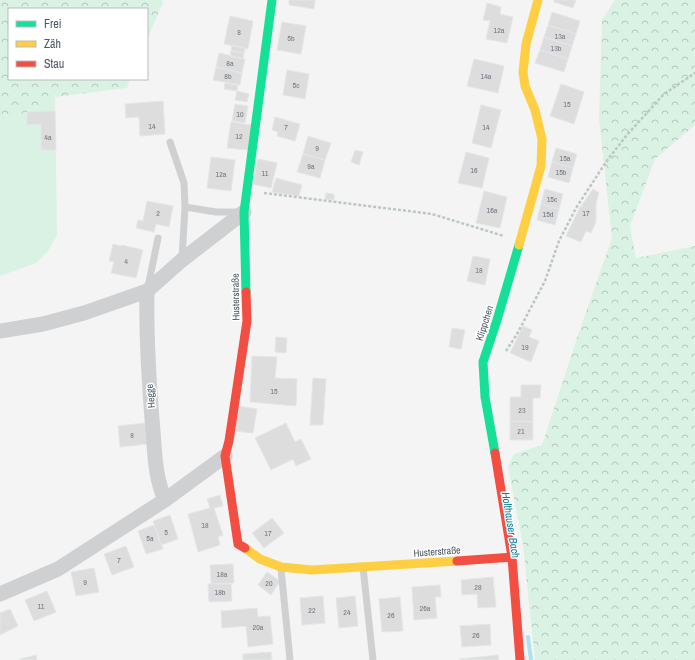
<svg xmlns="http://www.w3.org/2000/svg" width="695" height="660" font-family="'Archivo Narrow',sans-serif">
  <defs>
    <pattern id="forest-crowns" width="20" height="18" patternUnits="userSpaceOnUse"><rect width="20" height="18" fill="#d9f2e3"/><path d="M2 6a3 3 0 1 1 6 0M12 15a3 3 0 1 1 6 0" fill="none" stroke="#b2c7bb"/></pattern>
  </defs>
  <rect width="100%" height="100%" fill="#f4f4f4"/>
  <path fill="url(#forest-crowns)" d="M0,0h162l1,2 -16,38v-31h-138v70h121l-3,9 -72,9 -28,15 -27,10z
    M615,0h80v125l-40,34 -25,67 6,32 59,-12v414h-160l-12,-115 -15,-79 6,-12 28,-9 36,-110 34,-97 -13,-119 3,-99z"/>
  <path fill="#d9f2e3" d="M55,97l2,138 -9,16 -12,12 -36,13v-154l27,-10z"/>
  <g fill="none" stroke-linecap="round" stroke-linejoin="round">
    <path stroke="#aee2f0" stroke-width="4" d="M528,637l3,23"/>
  </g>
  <path fill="#ddddde" stroke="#e5e6e7" d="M289,0h26l-1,9 -25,-4z
    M554,0h22l-3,8 -19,-6z
    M487,3l14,4 -1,7 13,3 -6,26 -21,-4 4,-18 -7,-1z
    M552,12l28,9 -4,13 -28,-9z
    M230,16l23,5 -5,28 -24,-5z
    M282,22l24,4 -5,28 -24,-4z
    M548,25l28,9 -4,12 -28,-9z
    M544,37l28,9 -4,13 -28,-9z
    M232,45l13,3 -1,5 -13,-2z
    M540,50l28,9 -4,13 -29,-9z
    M231,51l13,2 -1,6 -13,-3z
    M219,53l26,6 -3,14 -26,-6z
    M474,59l30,7 -6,27 -31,-7z
    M216,67l26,6 -2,12 -27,-5z
    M287,70l22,4 -4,25 -22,-4z
    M225,83l13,2 -1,6 -13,-2z
    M561,84l23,8 -10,32 -24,-8z
    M237,91l12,3 -2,8 -12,-2z
    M163,101l2,33 -25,2 -1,-19 -13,1 -1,-14z
    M235,104l13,2 -3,17 -13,-2z
    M481,105l20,5 -10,38 -19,-5z
    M55,111l1,39h-15v-26l-14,1v-13z
    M275,117l25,7 -5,17 -18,-5 1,-4 -6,-2z
    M231,122l20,3 -3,25 -21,-2z
    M308,136l23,7 -6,17 -22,-6z
    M556,148l21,6 -4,14 -21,-6z
    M355,150l8,2 -4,13 -8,-3z
    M466,152l23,6 -7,30 -24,-5z
    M303,154l22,6 -5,18 -23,-6z
    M211,157l24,3 -4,31 -24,-3z
    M258,159l19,4 -6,25 -19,-4z
    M552,162l21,6 -4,15 -21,-6z
    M276,178l26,7 -3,11 -27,-4z
    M545,189l18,5 -4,15 -18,-5z
    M593,189l6,4 -3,10v19l-5,11 -5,-2 -5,11 -15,-6 13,-27z
    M484,191l23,6 -7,31 -24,-5z
    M326,193l8,1v6l-9,-1z
    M147,201l26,5 -4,21 -13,-3 -2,8 -18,-4 2,-8 5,1z
    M541,204l18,5 -4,16 -18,-5z
    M113,244l8,2 1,-1 21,5 -7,28 -25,-5 3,-11 -5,-1z
    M473,256l17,3 -5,26 -18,-4z
    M523,326l9,4 -3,7 10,4 -8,21 -21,-9z
    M452,328l13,2 -4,19 -12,-2z
    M276,337l11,1 -1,15 -11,-1z
    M252,356l25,1 -2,21 22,1 -1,27 -46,-4z
    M313,378l13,1 -3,46h-13z
    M521,385h20l-1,13h-7v24l-23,-1v-24h11z
    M239,406l18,3 -4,24 -18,-2z
    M510,421l23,1v18h-23z
    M145,423l2,21 -27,3 -2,-21z
    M286,423l9,19 6,-3 10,20 -15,7 -3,-7 -22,11 -16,-32z
    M220,495l3,11 -9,2 9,27 -5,2 2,8 -22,7 -10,-38 22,-6 -3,-9z
    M170,515l8,24 -17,6 -8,-24z
    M272,518l12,15 -20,15 -12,-15z
    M154,525l9,24 -17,5 -8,-23z
    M126,546l8,21 -22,8 -8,-21z
    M233,564l1,19 -23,1 -1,-19z
    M94,568l5,24 -23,4 -5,-24z
    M267,572l13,9 -9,14 -13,-10z
    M493,577l3,30 -18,1 -1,-14 -15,1 -1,-15z
    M208,584h23l1,17 -23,1z
    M440,585l1,12h-6l2,21 -23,2 -2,-33z
    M47,591l9,21 -22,9 -9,-21z
    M323,596l2,27 -23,2 -2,-27z
    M355,596l3,30 -19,2 -3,-30z
    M400,597l3,34 -21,1 -3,-33z
    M257,608l1,9 12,-1 3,28 -25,3 -2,-21 -24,2 -1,-17z
    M10,609l8,17 -18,9v-22z
    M490,624l1,21 -29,2 -2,-21z
    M271,652l1,8h-29v-6z
    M36,655l1,5h-17v-1z
    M498,655l1,5h-39v-1z"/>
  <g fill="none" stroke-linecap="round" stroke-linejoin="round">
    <path stroke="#bcc7c4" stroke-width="2.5" stroke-dasharray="3 2" stroke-linecap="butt" d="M264,193l168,21 72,22
      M506,351l11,-17 28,-53 14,-40 17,-33 30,-46 20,-26 38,-42 31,-21"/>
    <path stroke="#ced0d2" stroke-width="7" d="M170,142l14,41 1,24 31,5h25
      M182,259l3,-52
      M148,287l10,-49
      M363,567l10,93
      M281,569l9,91"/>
    <path stroke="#ced0d2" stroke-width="15" d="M0,331l43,-7 41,-11 63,-22
      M165,500c-10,-23 -10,-45 -12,-69 -4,-47 -7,-93 -6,-140l35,-31 62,-48
      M0,594l58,-25 107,-69 60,-44"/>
    <path stroke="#16e098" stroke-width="9" d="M246,292l-2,-80 28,-212
      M495,453l-10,-56 -2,-35 14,-42 22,-75"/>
    <path stroke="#ffcf43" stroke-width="9" d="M519,245l22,-79 1,-27 -7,-29 -10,-24 -2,-14 3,-28 12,-44
      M245,548l15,11 21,8 31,3 145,-9"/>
    <path stroke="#f24e42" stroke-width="9" d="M495,453l17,104 8,103
      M245,548l-7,-4 -13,-88 4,-15 18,-120 -1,-29
      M457,561l55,-4"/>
  </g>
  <g text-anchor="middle" stroke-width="3" stroke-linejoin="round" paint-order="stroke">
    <g font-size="8" fill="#707881">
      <text x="499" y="33">12a</text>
      <text x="239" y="35">8</text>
      <text x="560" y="39">13a</text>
      <text x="291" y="41">5b</text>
      <text x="556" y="51">13b</text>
      <text x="230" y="66">8a</text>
      <text x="228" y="79">8b</text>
      <text x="486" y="79">14a</text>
      <text x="296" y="88">5c</text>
      <text x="567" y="107">15</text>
      <text x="240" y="117">10</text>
      <text x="152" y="129">14</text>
      <text x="286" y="130">7</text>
      <text x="486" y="130">14</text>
      <text x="239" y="139">12</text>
      <text x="48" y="140">4a</text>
      <text x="317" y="151">9</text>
      <text x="565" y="161">15a</text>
      <text x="311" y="169">9a</text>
      <text x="474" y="173">16</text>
      <text x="561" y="175">15b</text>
      <text x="265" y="176">11</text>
      <text x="221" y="177">12a</text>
      <text x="552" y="202">15c</text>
      <text x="492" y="213">16a</text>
      <text x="158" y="216">2</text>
      <text x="586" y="216">17</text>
      <text x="548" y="217">15d</text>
      <text x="126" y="264">4</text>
      <text x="479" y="273">18</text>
      <text x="525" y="350">19</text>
      <text x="274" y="394">15</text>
      <text x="522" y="413">23</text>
      <text x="521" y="434">21</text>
      <text x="132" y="438">8</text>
      <text x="205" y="528">18</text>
      <text x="166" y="535">5</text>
      <text x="268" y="536">17</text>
      <text x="150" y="541">5a</text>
      <text x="119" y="563">7</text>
      <text x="222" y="577">18a</text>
      <text x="85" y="585">9</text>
      <text x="269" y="586">20</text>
      <text x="478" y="590">28</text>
      <text x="220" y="595">18b</text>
      <text x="41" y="609">11</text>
      <text x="425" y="611">26a</text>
      <text x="312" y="613">22</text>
      <text x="347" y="615">24</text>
      <text x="391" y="618">26</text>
      <text x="258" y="630">20a</text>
      <text x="476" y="638">26</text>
    </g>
    <g font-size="10" fill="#4a5661" stroke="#fff">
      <text transform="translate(235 297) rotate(-91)" y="4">Husterstraße</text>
      <text transform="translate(484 323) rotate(-72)" y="4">Klippchen</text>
      <text transform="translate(150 396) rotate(-95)" y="4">Hegge</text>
      <text transform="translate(437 551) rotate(-4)" y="4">Husterstraße</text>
    </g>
    <g font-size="11" font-style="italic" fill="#0c7c9b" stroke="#fff">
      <text transform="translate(511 525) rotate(81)" y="4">Holthauser Bach</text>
    </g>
  </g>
  <rect x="8" y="8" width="140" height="72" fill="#ffffff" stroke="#b7bbc0"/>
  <rect x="16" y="21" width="20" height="6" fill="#16e098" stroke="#b7bbc0"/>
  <text x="44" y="28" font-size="12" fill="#4a5661">Frei</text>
  <rect x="16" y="41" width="20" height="6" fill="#ffcf43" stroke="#b7bbc0"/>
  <text x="44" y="48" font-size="12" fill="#4a5661">Zäh</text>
  <rect x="16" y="61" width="20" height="6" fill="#f24e42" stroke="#b7bbc0"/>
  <text x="44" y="68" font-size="12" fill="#4a5661">Stau</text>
</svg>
